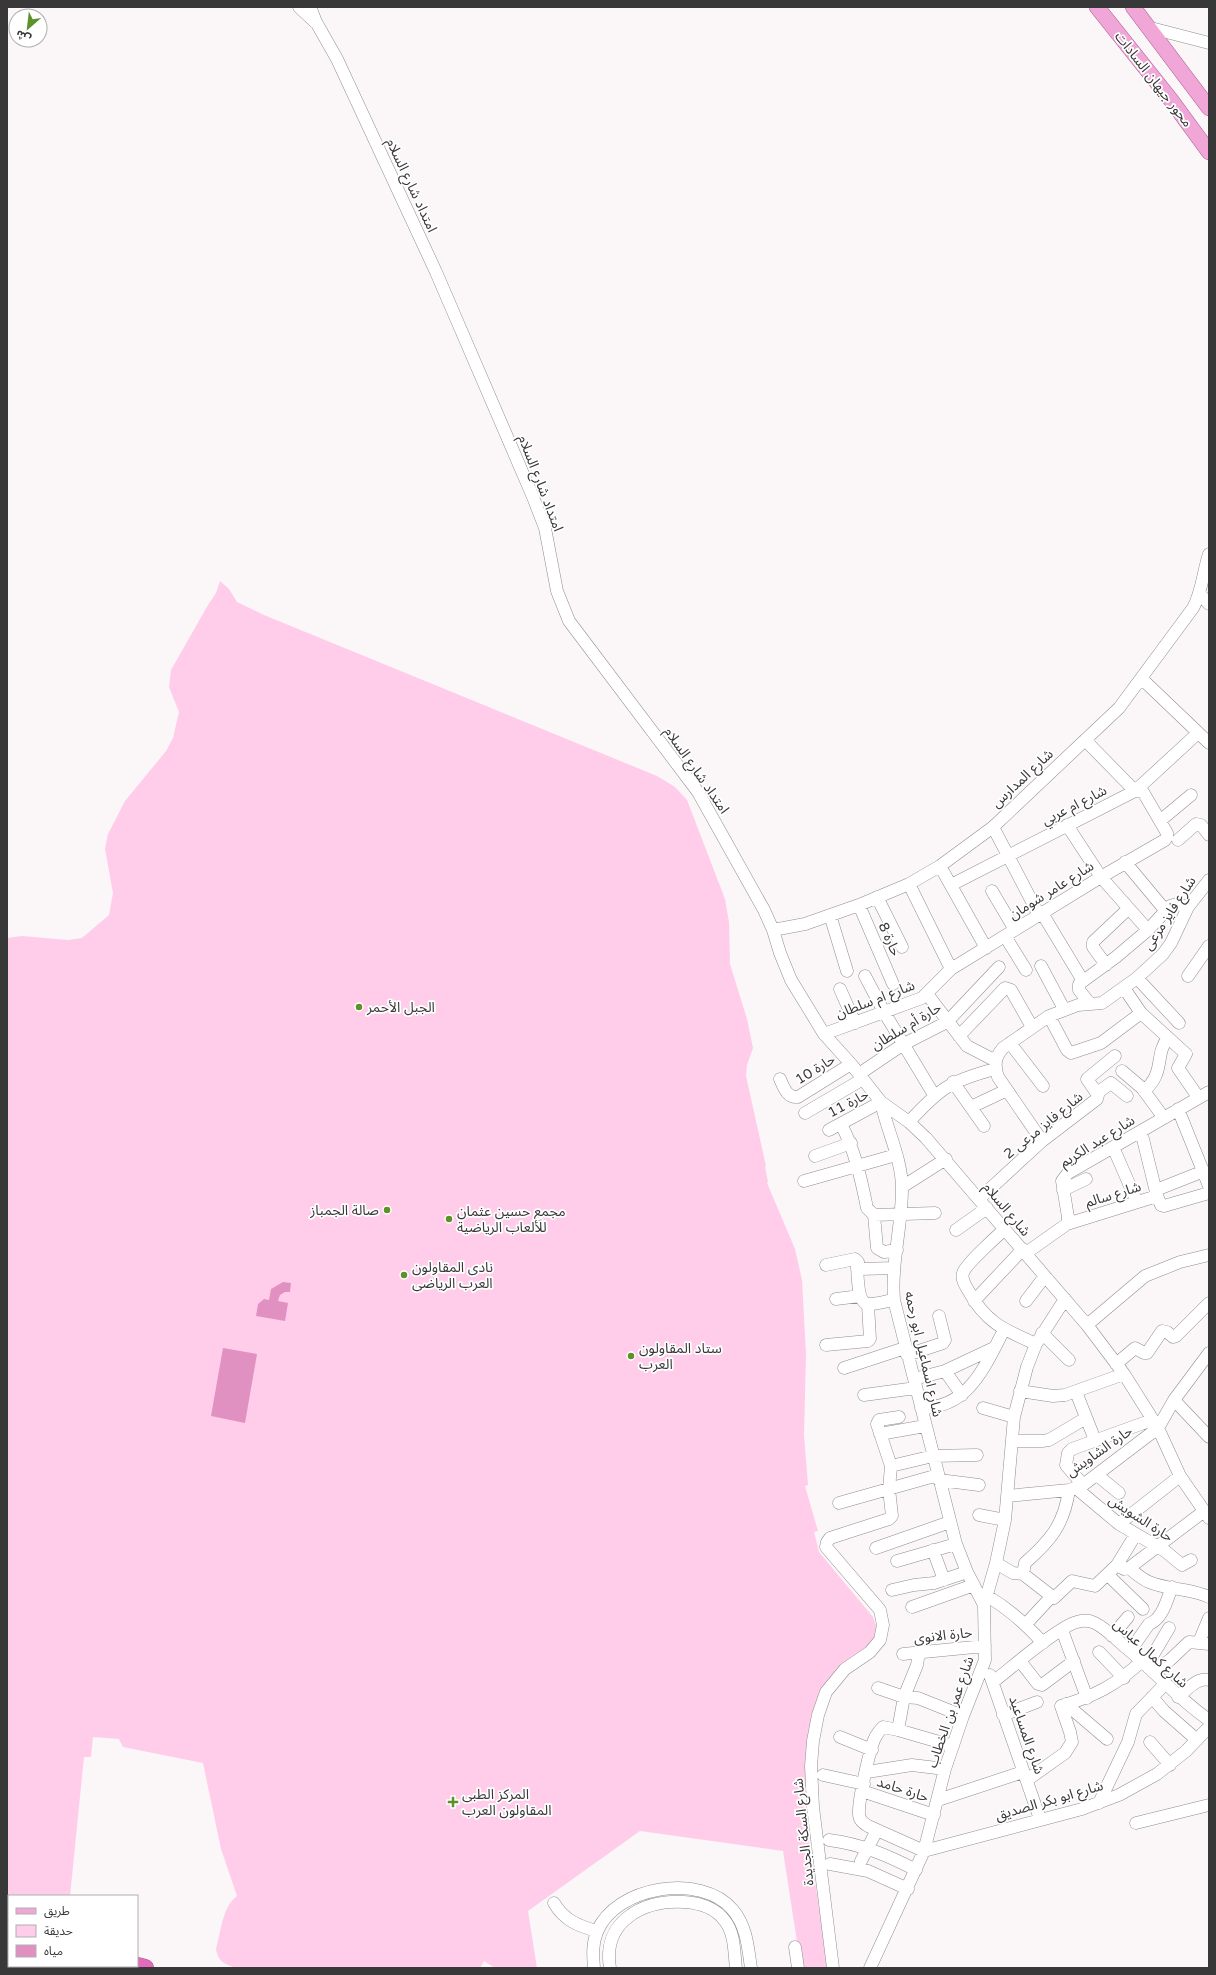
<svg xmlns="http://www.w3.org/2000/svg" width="1216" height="1975" font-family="'Varela Round','Noto Sans Arabic',sans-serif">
  <rect width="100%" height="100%" fill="#fbf6f8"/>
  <path fill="#ffcdea" d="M220,581l9,8 8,13 27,13 393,161 18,11 12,13 38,99 4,23 1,42 17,55 6,29 -6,17 -1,11 20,90 -1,1 3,15 -1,1 28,66 7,31 4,74 -2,81 4,50 -3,1 13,45 -4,1 5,20 54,65 4,12 -2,12 -46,45 -19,102 -9,1 27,179h-27l-18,-117 -143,-20 -112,80 9,57h-42l-11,-7 -4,7h-243c-12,-3 -19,-6 -21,-19 5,-17 6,-42 21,-53l-16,-47 -18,-86 -80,-16 -4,-8 -26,-2 -2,20h-7l-14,139h-61v16l-2,-1v-973l15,-2 46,4 14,-2 27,-23 4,-22 -8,-44 3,-15 17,-33 41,-50 7,-13 6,-26 -10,-25 2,-17 37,-65 8,-12z"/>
  <path fill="#e091c2" d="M283,1282l8,1 -1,9h-5l-5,3 -2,6 10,2 -3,18 -29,-5 2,-12 6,-5 5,1 2,-11z
    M223,1348l34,6 -12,69 -34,-7z"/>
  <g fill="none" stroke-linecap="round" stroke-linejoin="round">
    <defs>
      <path id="minor" d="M299,7l16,15
        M310,7l6,15 21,37 99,213 97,225 12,31 12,63 12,30 129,171 66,118 9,20 7,23 11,27 33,54 27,30 30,38 28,20 17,16 161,187 37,49 34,54 22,48 29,42
        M1147,27l62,16
        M1200,594l9,10
        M1142,679l67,64
        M1161,820l30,-25
        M1067,825l34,52 47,53
        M993,827l46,88
        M1178,840l18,-16 5,1 8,10
        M1125,862l40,48
        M940,866l46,82
        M909,884l42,85
        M951,885l184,-94 63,-58
        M992,891l23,39
        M877,897l25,50
        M859,905l34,79
        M1042,913l41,68
        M830,915l17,56
        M773,930l32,-6 54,-19 50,-21 31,-18 53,-39 126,-119 74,-100c9,-16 10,-36 16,-54
        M1005,936l21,34
        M1106,965l-13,-18v-5l35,-33
        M1041,966l23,43
        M865,976l19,36 50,83
        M1188,976l21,-30
        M1137,978l42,45
        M1124,988l17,25 45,41 -8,14 20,29
        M840,989l15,34
        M927,994l40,52 29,15
        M1090,1004l-11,-14v-6l37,-27 32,-27 22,-24 7,-2 11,3
        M1049,1016l18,34 4,3 30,-10 40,-30
        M824,1034l98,-36 29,-29 150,-92 64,-37 2,-3v-4l-24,-41 -8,-1 -50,-51
        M959,1036l46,-48 6,2 21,37
        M1010,1043l33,43
        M1122,1071l20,17 22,30
        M859,1074l43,-29 45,-23 52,-55
        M780,1079c4,9 7,19 18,18l53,-33
        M953,1082l31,44
        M1144,1091c22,-19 10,-36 24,-53
        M1097,1093l14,-10 16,13
        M971,1107l36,-17
        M1178,1109l31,77
        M805,1113l58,-34
        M909,1122c31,-34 41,-41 86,-53
        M841,1124c14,27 20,54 26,84l7,7 61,-2
        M829,1130l52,-28c6,29 21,57 21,87 0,37 -11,74 -8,111l62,244 11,28 17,33
        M1141,1131l16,65
        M1042,1141l-44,-64c-4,-12 -3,-20 5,-29l46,-32 29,-11 24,-2 35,-25 26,-24 8,-11 17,-36 21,-27
        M1113,1147l24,55
        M815,1156l36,-13
        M804,1181l92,-26
        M902,1187l44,-28
        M1063,1190l23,-11
        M1156,1190l48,-19
        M979,1199l63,-58 55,-42 1,-4 -11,-16 28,-23
        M874,1215l3,33 7,4 13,-2
        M1067,1224l90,-28 4,9 3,1 45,-13
        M1005,1229c-8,7 -40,36 -42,44 -2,6 2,12 5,17 17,32 36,40 68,54
        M956,1230l31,-22
        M1026,1253l41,-29 1,-7 -6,-36 6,-8 141,-81
        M826,1265l29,-6 3,3 -1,5 4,2 32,-1
        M857,1267c1,9 0,37 12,37 8,0 17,-3 25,-4
        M836,1299l24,-3
        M974,1301l49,-52
        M1026,1301l19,-25
        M1087,1325l58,-49 35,-14 29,-7
        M1042,1333l27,27
        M826,1345l42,-4 2,-2 -2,-34
        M907,1355l36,-12 2,-3 -6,-24
        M1116,1364l19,-16 9,5h3l15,-22 5,1 6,5 3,-1 33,-33
        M844,1368l61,-20
        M945,1371l17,24
        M914,1379l31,-8 49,-23
        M1020,1391l33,5 12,-1 59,-21
        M1076,1392l19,48
        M864,1395l52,-7
        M1174,1400l35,37
        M921,1408c48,0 63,-41 83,-78
        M983,1408l31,9
        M880,1434l45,-8
        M1013,1441h29l7,-1 37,-22
        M891,1466l42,-10 44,-1
        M1097,1475l22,18
        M939,1480l40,5
        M1083,1485l-17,-20 2,-12 4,-4 80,-29
        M1076,1488l43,36 46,27 17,14 9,-5
        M1007,1496l62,-6 14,-5 75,-57 16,-28 35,-47
        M839,1503l99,-28
        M979,1515l26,5
        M1119,1524l61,-48
        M876,1548l74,-26
        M933,1550l11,30
        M897,1561l59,-17
        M996,1563l17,10 10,1
        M1117,1565l7,4 5,-1 74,-56
        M1129,1568c6,5 13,11 20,14 19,8 41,6 60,15
        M1023,1574l31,24 18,-17 23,5 22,-21 19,-31
        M1023,1574l2,-11c25,-22 39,-38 44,-73
        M1108,1575l35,34
        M892,1590l22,-5 20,-2 33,-11
        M987,1596c22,13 39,28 56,47
        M912,1607l62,-22
        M1026,1624l25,-27
        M1062,1630l25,68
        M1112,1636l16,-19
        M1199,1642l10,-24
        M1130,1651l19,-27c14,-5 18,-25 23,-37
        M1099,1652l25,26
        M903,1654l82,-8
        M1020,1661l18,23 4,1 32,-24
        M1147,1665l22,-37
        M1153,1672l17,-12 19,-18 20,2
        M990,1675l50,144
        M993,1682c17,-13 66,-56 84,-60 6,-2 12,-2 18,1 10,5 20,15 29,23 30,24 53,52 85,74
        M878,1688l26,9 14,1 45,18
        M1152,1697l12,14 33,29
        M1178,1697c9,-7 19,-20 31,-17
        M1066,1704l41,35
        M1003,1715l34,-13
        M898,1730l6,-33 13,-32 2,-13
        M840,1737l32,13
        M1150,1742l20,23
        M953,1746l-55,-16 -15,-3c-4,4 -7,8 -9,13 -5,13 -16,61 -15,74 0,6 4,9 9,12l56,25 158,-42 37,-14 38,-21 29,-23 23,-24
        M867,1772l45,-7 33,4
        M823,1775l41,9
        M1027,1780l38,-27 7,-11 -2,-10 -9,-26c34,-10 55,-21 81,-45
        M862,1791l72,24
        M938,1800l85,-28
        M1099,1803l29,-61 8,-28 29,-30
        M1136,1823l73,-18
        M829,1840c32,4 58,15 87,30
        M861,1861l16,-31
        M830,1864l38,7 40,18
        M554,1903c10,17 24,23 43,28
        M795,1947l3,21
        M16,1968l3,-2
        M594,1968c-1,-12 -2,-24 3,-36 18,-46 105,-60 136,-22 14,17 15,38 18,58
        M610,1968c-8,-47 33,-68 74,-66 16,1 31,5 41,19 10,13 9,31 11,47
        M833,1968l-20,-161 -2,-41 2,-25 5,-26 8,-23 19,-23 25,-17 10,-12 3,-15 -3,-15 -54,-63 1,-5 3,-4 59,-19 3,-3 -3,-27 2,-23 -14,-42 2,-4 20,-3
        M870,1968l54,-117 21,-82 18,-53 22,-56 -1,-55 12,-42 9,-43 9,-103 13,-50 9,-23 29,-45"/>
      <path id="major" d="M1097,7l74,93 38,52
        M1133,7l76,101"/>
      <path id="highway" d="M7,1939h2
        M7,1962h2
        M50,1966l12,2
        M137,1966l8,2"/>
    </defs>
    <use href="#minor" stroke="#918d8f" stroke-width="13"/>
    <use href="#major" stroke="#a9588e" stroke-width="16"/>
    <use href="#highway" stroke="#a9588e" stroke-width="18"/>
    <use href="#minor" stroke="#fff" stroke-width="12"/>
    <use href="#major" stroke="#f0a6d6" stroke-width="15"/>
    <use href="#highway" stroke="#e66abb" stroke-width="17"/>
  </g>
  <g fill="#5d912a" stroke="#fff" stroke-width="1.5">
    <circle cx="359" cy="1007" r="4"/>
    <circle cx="387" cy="1210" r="4"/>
    <circle cx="449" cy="1219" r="4"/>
    <circle cx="404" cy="1275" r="4"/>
    <circle cx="631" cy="1356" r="4"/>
    <path d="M451 1796h4v4h4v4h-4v4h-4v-4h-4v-4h4z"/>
  </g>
  <g text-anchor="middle" stroke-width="3.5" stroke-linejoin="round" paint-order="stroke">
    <g font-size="14" fill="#393839" stroke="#fff">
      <text transform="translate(1154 79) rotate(52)" y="5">محور جيهان السادات</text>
      <text transform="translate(412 185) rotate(65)" y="5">امتداد شارع السلام</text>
      <text transform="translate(541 483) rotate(69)" y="5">امتداد شارع السلام</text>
      <text transform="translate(697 770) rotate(55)" y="5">امتداد شارع السلام</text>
      <text transform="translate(1022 778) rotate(-43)" y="5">شارع المدارس</text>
      <text transform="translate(1074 805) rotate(-27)" y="5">شارع ام عربي</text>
      <text transform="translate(1051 890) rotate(-32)" y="5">شارع عامر شومان</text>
      <text transform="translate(1169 913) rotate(-57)" y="5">شارع فايز مرعى</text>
      <text transform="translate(890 939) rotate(66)" y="5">حارة 8</text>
      <text transform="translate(875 999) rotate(-21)" y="5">شارع ام سلطان</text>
      <text transform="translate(906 1026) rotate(-31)" y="5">حارة أم سلطان</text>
      <text transform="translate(815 1069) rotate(-32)" y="5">حارة 10</text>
      <text transform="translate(848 1103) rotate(-28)" y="5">حارة 11</text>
      <text transform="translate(1043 1125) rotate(-39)" y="5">شارع فايز مرعى 2</text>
      <text transform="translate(1097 1141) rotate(-32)" y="5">شارع عبد الكريم</text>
      <text transform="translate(1113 1194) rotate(-17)" y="5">شارع سالم</text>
      <text transform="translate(1007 1209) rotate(50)" y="5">شارع السلام</text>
      <text transform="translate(924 1354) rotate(77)" y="5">شارع اسماعيل ابو رحمه</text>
      <text transform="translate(1099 1451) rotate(-35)" y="5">حارة الشاويش</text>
      <text transform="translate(1141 1518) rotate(33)" y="5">حارة الشويش</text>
      <text transform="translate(943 1635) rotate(-6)" y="5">حارة الانوى</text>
      <text transform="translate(1151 1653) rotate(42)" y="5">شارع كمال عباس</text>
      <text transform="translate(950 1712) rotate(-71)" y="5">شارع عمر بن الخطاب</text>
      <text transform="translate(1027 1735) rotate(71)" y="5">شارع المساعيد</text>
      <text transform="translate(903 1789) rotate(18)" y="5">حارة حامد</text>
      <text transform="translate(1049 1800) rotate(-16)" y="5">شارع ابو بكر الصديق</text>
      <text transform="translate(803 1832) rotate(-96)" y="5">شارع السكة الجديدة</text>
    </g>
    <g font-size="14" fill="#393839" stroke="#fff" text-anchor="start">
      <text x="367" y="1012">الجبل الأحمر</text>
      <text x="379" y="1215" text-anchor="end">صالة الجمباز</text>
      <text x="457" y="1216">مجمع حسين عثمان<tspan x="457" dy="16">للألعاب الرياضية</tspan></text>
      <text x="412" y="1272">نادى المقاولون<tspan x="412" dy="16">العرب الرياضى</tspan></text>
      <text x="639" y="1353">ستاد المقاولون<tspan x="639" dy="16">العرب</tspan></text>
      <text x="462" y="1799">المركز الطبى<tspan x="462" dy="16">المقاولون العرب</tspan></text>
    </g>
  </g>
  <rect width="1216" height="1975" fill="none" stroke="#393839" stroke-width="16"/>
  <rect x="8" y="1895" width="130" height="72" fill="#ffffff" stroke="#b0afb0"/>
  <rect x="16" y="1908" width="20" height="6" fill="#f0a6d6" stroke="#b0afb0"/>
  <text x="44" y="1915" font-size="12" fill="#393839">طريق</text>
  <rect x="16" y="1925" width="20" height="12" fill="#ffcdea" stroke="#b0afb0"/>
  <text x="44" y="1935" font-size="12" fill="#393839">حديقة</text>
  <rect x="16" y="1945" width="20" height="12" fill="#e091c2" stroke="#b0afb0"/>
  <text x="44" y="1955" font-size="12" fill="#393839">مياه</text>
  <g transform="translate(28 28) rotate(208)"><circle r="19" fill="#ffffff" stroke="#b0afb0"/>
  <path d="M0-3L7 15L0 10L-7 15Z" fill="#5d912a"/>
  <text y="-6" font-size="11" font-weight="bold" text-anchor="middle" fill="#393839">ش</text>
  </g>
</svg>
